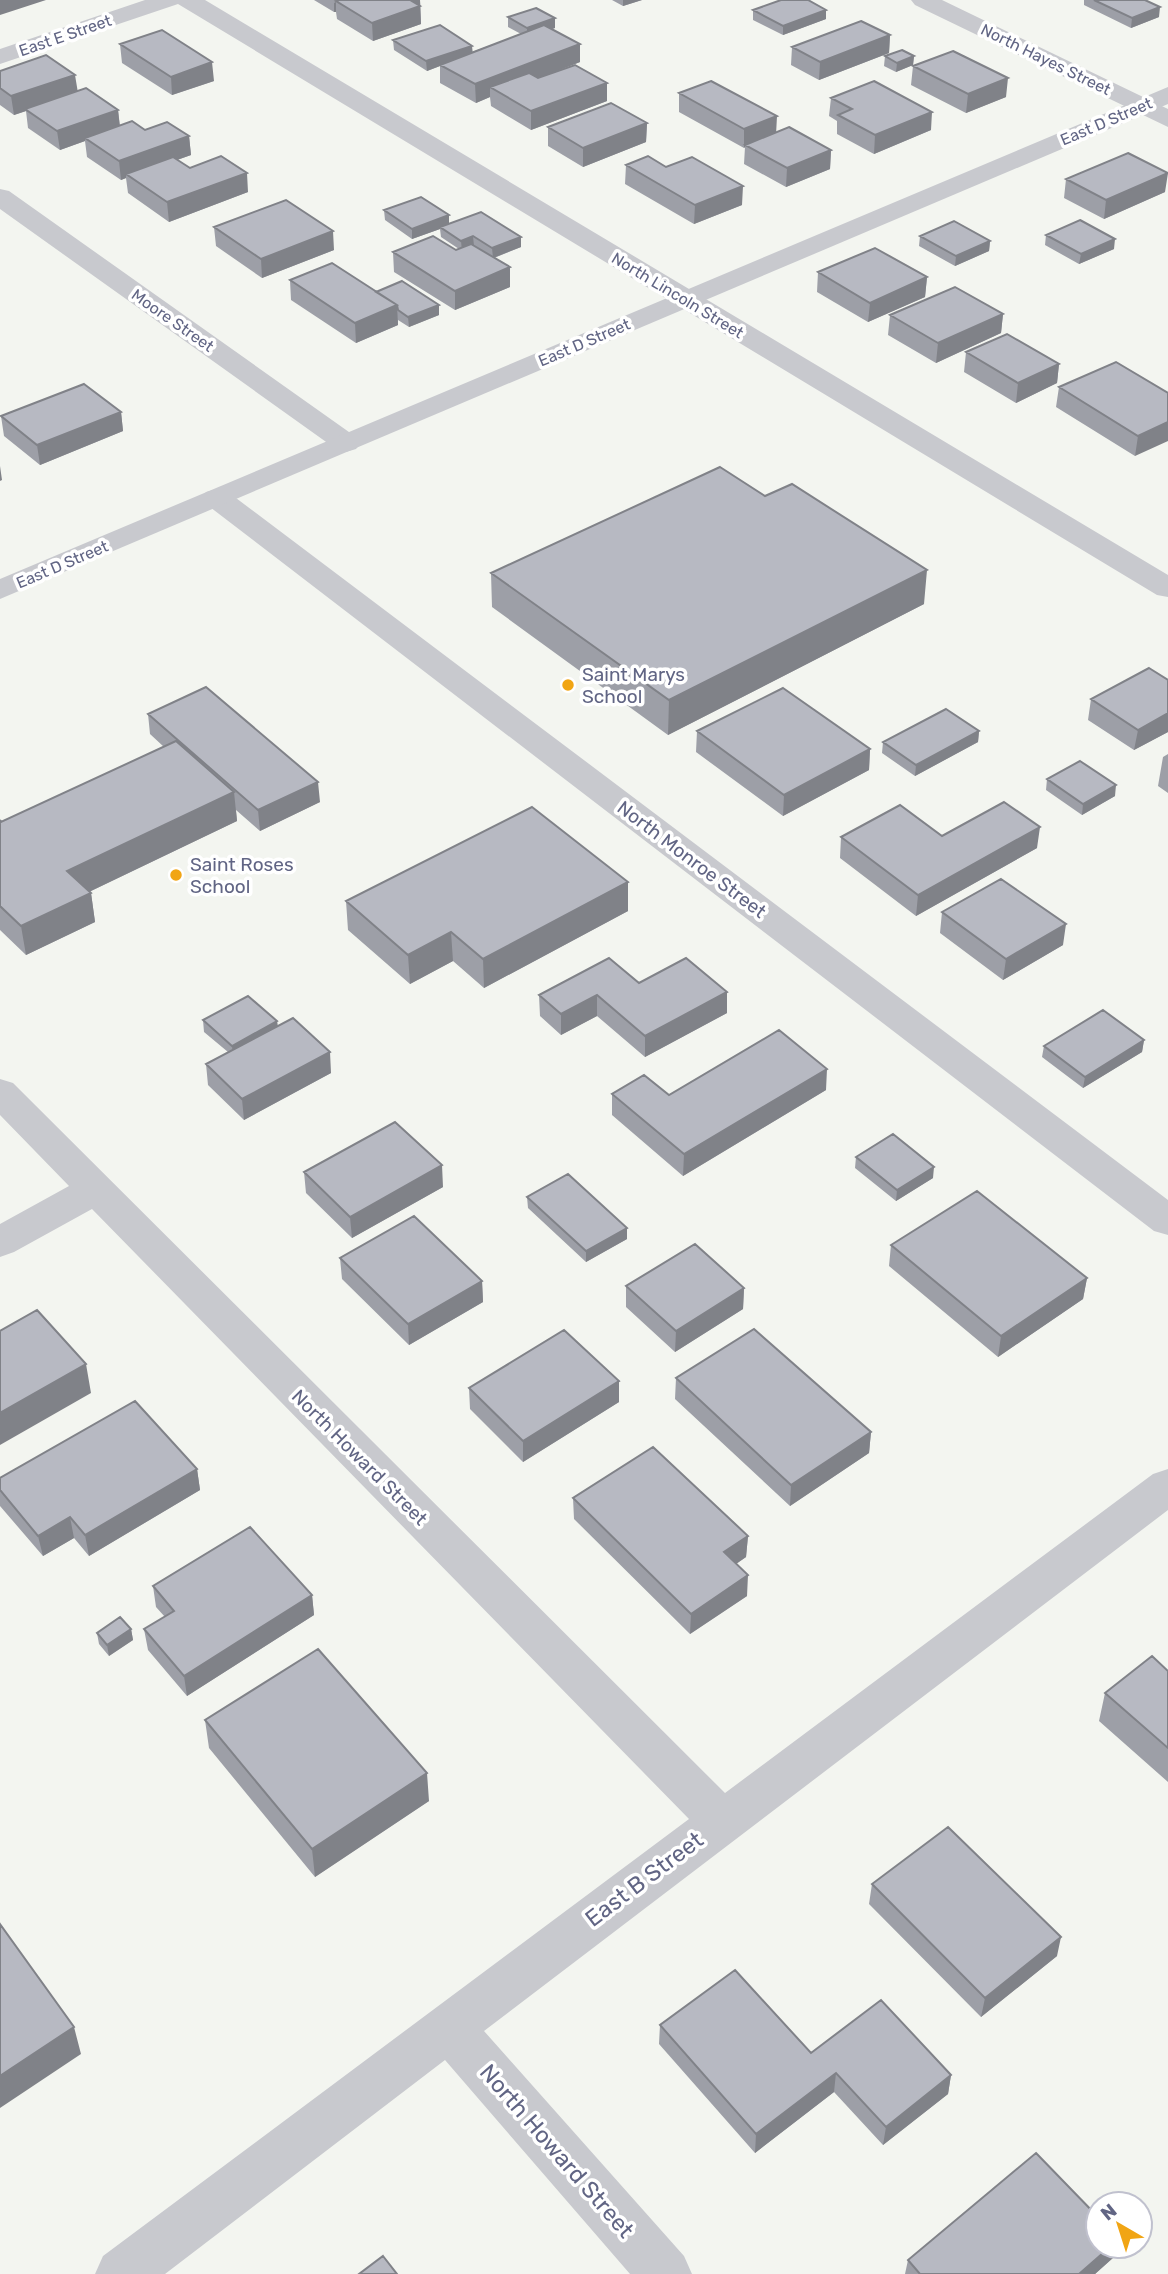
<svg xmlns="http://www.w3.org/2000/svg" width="1168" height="2274" font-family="Rubik,sans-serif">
  <rect width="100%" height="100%" fill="#f3f5f0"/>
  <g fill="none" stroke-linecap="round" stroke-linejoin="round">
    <path fill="#c8c9ce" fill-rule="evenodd" d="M145,0h60l963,575v22l-11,-2 -979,-591 -178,60v-15z
      M911,0h31l226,109v18l-253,-122z
      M0,189l9,2 347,246 5,6 -5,6 -10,3 -10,-3 -336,-240z
      M217,489l11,3 940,708v35l-14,-4 -948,-727 -4,-6 4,-6z
      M0,1079l13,4 712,710 428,-319 15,-5v41l-684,521 200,225 8,18h-62l-185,-214 -280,214h-70l8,-18 586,-437 -597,-610 -78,43 -14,5v-33l69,-38 -69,-71z"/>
    <path fill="#c8c9ce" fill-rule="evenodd" d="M1168,87v17l-1168,495v-20z"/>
  </g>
  <path fill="#9d9fa7" d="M314,0h106l1,24 -48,17 -36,-22 -1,-7h-2z
    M612,0h30l-19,6z
    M1084,0h61l14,17 -28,11 -47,-23z
    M753,10l73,9 -43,16 -30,-15z
    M508,17l47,11 -4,1 29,15v18l-35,14 62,7v18l-76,29 -40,-24 -1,-9 -14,6 -36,-20v-17l-13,5 -33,-21 -1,-10 79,12 49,-18 -13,-7z
    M890,35l-1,18 -70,27 -28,-15 1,-18z
    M120,44l94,37 -42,14 -50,-32z
    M885,56h29l-1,9 -17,7 -12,-6z
    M913,66l93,31 -40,16 -55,-28z
    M0,71l77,20 41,19 2,16 69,10 2,19 -14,5 13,8 58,24 -79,30 -41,-29 -2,-15 -5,2 -34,-23 -2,-16 -25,9 -32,-22 -2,-17 -12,4 -14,-10z
    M679,93l97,40 55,17 -1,19 -44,18 -42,-23 1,-17 -1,1 -65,-36z
    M831,98l100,32 -57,24 -37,-20v-13l-8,-5z
    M647,123l-1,19 -63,25 -35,-21v-19z
    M626,165l116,40 -48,19 -69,-40z
    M1066,179l99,13 -61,27 -40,-21z
    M384,210l65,14 72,23 -27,11 16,9v20l-55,23 -61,-38 -1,-20 63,-2 3,-1 -18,-12 -1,-8 -28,10 -27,-19z
    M214,227l120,23 -72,28 -46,-32z
    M1046,235l68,14 -35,15 -34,-19z
    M920,236l70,5 -1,10 -34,15 -36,-20z
    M818,272l109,5 -2,20 -57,25 -51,-30z
    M290,280l86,12 63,23 -30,12 -11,-7v5l-42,18 -65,-43z
    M1003,314l-2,19 -65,30 -48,-28 2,-20z
    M966,352l93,12 -2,19 -41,20 -52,-31z
    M1059,387l109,6 -33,63 -79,-49z
    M121,412l2,19 -83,34 -36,-29 -3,-20z
    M765,496l159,108 -256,131 -176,-128 -1,-34z
    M1168,680v52l-34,18 -46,-30 3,-21z
    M148,714l172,88 -60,29 -24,-21 1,11 -148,71 2,1 4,29 -69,33 -26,-25v-110l1,2 163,-75 -14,-13z
    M697,731l173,18 -1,21 -86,46 -87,-64z
    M979,731l-1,11 -63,34 -33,-23 1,-11z
    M1168,754v39l-10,-7 5,-29z
    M1047,779l68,17 -33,19 -36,-25z
    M942,836l95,12 -121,68 -76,-58 1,-21z
    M346,901l282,10 -144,77 -31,-27 -43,23 -62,-54z
    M942,912l121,33 -60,35 -63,-47z
    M639,983l88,30 -82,44 -48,-41 -36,19 -21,-19 -1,-21z
    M203,1020l74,1 1,6 53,46 -87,47 -36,-35 -2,-21 22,-12 -24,-20z
    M1144,1040l-2,12 -59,36 -41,-31 2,-11z
    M826,1090l-143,86 -71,-61v-21l57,1z
    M856,1157l77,21 -37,23 -41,-33z
    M304,1172l139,15 -91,51 -46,-45z
    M527,1197l100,31v11l-41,23 -58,-54z
    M891,1245l196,33 -4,21 -85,58 -109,-91z
    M340,1258l142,23 1,21 -74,43 -67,-66z
    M626,1286l118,2 -1,21 -68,43 -49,-45z
    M676,1378l195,54 -2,21 -79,53 -115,-107z
    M619,1381v21l-96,60 -53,-53 -1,-21z
    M197,1469l3,21 -111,66 -15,-18 -31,18 -43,-50v-28z
    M573,1498l175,38 -2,21 -10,7 11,32 -57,38 -116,-115z
    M153,1586l159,9 2,20 -127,81 -39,-46 -4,-21 21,-12 -9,-10z
    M131,1629l2,11 -24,16 -10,-12 -2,-11z
    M1168,1671v111l-69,-61 6,-28z
    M205,1720l224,81 -114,76 -106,-129z
    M872,1884l185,72 -76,61 -112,-113z
    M660,2025l151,28 140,22 -3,19 -65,51 -49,-53 -79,61 -96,-109z
    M1098,2246h19l-3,11 -19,17h-190l3,-14z"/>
  <path fill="#808288" d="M0,0h46l-46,15z
    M407,0h13l1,24 -48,17 -1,-18z
    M623,0h19l-19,6z
    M336,2v10h-2v-9z
    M1160,7l-1,10 -28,11 1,-10z
    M826,10v9l-43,16v-9z
    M555,18v10l-28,10v-10z
    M890,35l-1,18 -70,27 1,-18z
    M580,44v18l-80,31 -10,-6v10l-14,6 -1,-19z
    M472,46l1,9 -33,10v1l-13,5 -1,-10z
    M914,56l-1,9 -17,7 1,-9z
    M212,62l2,19 -42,14 -1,-18z
    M75,75l3,18 -53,16 1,2 -12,4 -3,-19z
    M1008,78l-2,19 -40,16 2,-19z
    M607,83v18l-76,29v-19z
    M118,110l2,19 -35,9v3l-25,9 -3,-19z
    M932,112l-1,18 -57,24 1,-19z
    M777,116l-1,19 -31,10v2l-1,1v-19z
    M647,123l-1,19 -63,25v-19z
    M189,136l2,19 -62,22 -3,-3v4l-5,2 -2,-19z
    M831,150l-1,19 -44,18 1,-19z
    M247,173l1,19 -79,30 -2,-20z
    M1168,173l-3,19 -61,27 2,-19z
    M743,186l-1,19 -48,19 1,-19z
    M449,215v10l-9,2v2l-28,10v-10z
    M333,231l1,19 -72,28 -1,-19z
    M473,236l1,10 -12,5 -1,-10z
    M521,237v10l-28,11 -1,-10z
    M1115,239l-1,10 -35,15 2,-10z
    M990,241l-1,10 -34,15 1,-10z
    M510,267v20l-55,23v-19z
    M927,277l-2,20 -57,25 2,-19z
    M397,305l1,20 -42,18 -1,-20z
    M439,305v10l-30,12 -1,-10z
    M1003,314l-2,19 -65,30 2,-20z
    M1059,364l-2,19 -41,20 2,-20z
    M121,412l2,19 -83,34 -3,-20z
    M1168,422v19l-33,15 3,-20z
    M0,466l2,14 -2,1z
    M927,570l-3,34 -256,131 1,-35z
    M1168,713v19l-34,18 4,-20z
    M979,731l-1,11 -63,34 1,-11z
    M870,749l-1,21 -86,46 1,-21z
    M318,782l2,20 -60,29 -2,-21z
    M1116,785l-1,11 -33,19 1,-11z
    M234,792l3,29 -165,79 -5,-29z
    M1040,827l-3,21 -121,68 2,-21z
    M628,882v29l-144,77 -1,-29z
    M91,893l4,29 -69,33 -5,-29z
    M1066,924l-3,21 -60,35 3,-21z
    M451,932l2,29 -43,23 -2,-29z
    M727,992v21l-82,44v-21z
    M597,995v21l-36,19v-21z
    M277,1021l1,11 -45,25 -1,-11z
    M1144,1040l-2,12 -59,36 2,-11z
    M330,1052l1,21 -87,47 -2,-21z
    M827,1069l-1,21 -143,86 1,-22z
    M442,1165l1,22 -91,51 -2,-21z
    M934,1167l-1,11 -37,23 1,-11z
    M627,1228v11l-41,23v-11z
    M1087,1278l-4,21 -85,58 3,-21z
    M482,1281l1,21 -74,43 -1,-21z
    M744,1288l-1,21 -68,43 1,-21z
    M86,1364l5,29 -91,52v-32z
    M619,1381v21l-96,60v-21z
    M871,1432l-2,21 -79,53 1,-21z
    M197,1469l3,21 -111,66 -4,-21z
    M70,1517l4,21 -31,18 -5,-20z
    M748,1536l-2,21 -23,16 1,-21z
    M748,1575l-1,21 -57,38 1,-20z
    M312,1595l2,20 -127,81 -3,-20z
    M131,1629l2,11 -24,16 -2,-11z
    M427,1773l2,28 -114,76 -3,-28z
    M1061,1937l-4,19 -76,61 4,-19z
    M74,2027l7,27 -81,54v-32z
    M836,2073l-2,19 -79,61 1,-19z
    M951,2075l-3,19 -65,51 3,-18z
    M1111,2246h6l-3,11 -19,17h-16z"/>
  <path fill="#b7b9c2" stroke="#808288" stroke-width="2" d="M339,0h71l10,6 -48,17 -36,-22z
    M781,0h27l18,10 -43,16 -30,-16z
    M1094,0h51l15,7 -28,11z
    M536,8l19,10 -28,10 -19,-11z
    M861,21l29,14 -70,27 -28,-15z
    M440,25l32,21 -46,15 -33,-21z
    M544,25l36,19 -105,40 -35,-19z
    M162,30l50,32 -41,15 -51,-33z
    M902,50l12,6 -17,7 -12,-7z
    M953,51l55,27 -40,16 -55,-28z
    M46,55l29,20 -64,21 -11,-8v-17z
    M575,65l32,18 -76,28 -41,-24 39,-14 9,5z
    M711,81l66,35 -33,13 -65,-36z
    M874,81l58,31 -57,23 -37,-20 14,-6 -21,-11z
    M86,88l32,22 -61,21 -32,-22z
    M611,103l36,20 -64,25 -35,-21z
    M132,121l13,9 22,-8 22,14 -70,25 -34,-23z
    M789,127l42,23 -44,18 -42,-23z
    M1128,153l40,20 -62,27 -40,-21z
    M221,156l26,17 -80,29 -41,-28 47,-17 17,11z
    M648,156l18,11 26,-10 51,29 -48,19 -69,-40z
    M421,197l28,18 -37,14 -28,-19z
    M286,200l47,31 -72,28 -47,-32z
    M481,212l40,25 -29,11 -19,-12 -12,5 -21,-14z
    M1080,220l35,19 -34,15 -35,-19z
    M954,221l36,20 -34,15 -36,-20z
    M433,236l23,14 15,-6 39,23 -55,24 -62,-39z
    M875,248l52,29 -57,26 -52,-31z
    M332,263l65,42 -42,18 -65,-43z
    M402,281l37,24 -31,12 -10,-7 -1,-5 -21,-13z
    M955,287l48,27 -65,29 -48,-28z
    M1007,334l52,30 -41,19 -52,-31z
    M1116,362l52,31v29l-30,14 -79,-49z
    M84,384l37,28 -84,33 -36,-29z
    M720,467l45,29 27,-12 135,86 -258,130 -178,-127z
    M1149,668l19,12v33l-30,17 -47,-31z
    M206,687l112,95 -60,28 -110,-96z
    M783,688l87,61 -86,46 -87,-64z
    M946,709l33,22 -63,34 -33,-23z
    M176,741l58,51 -167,79 24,22 -70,33 -21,-20v-86l1,2z
    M1080,761l36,24 -33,19 -36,-25z
    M1004,802l36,25 -122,68 -77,-58 59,-32 42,31z
    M532,807l96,75 -145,77 -32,-27 -43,23 -62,-54z
    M1001,879l65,45 -60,35 -64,-47z
    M609,958l30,25 47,-25 41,34 -82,44 -48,-41 -36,19 -22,-19z
    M248,996l29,25 -45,25 -29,-26z
    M1103,1010l41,30 -59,37 -41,-31z
    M293,1018l37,34 -88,47 -36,-35z
    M779,1030l48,39 -143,85 -72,-60 32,-19 25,20z
    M395,1122l47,43 -92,52 -46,-45z
    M893,1134l41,33 -37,23 -41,-33z
    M568,1174l59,54 -41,23 -59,-54z
    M977,1191l110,87 -86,58 -110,-91z
    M414,1216l68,65 -74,43 -68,-66z
    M695,1244l49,44 -68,43 -50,-45z
    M37,1310l49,54 -86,49v-82z
    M754,1329l117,103 -80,53 -115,-107z
    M564,1330l55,51 -96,60 -54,-53z
    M135,1401l62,68 -112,66 -15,-18 -32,19 -38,-46v-12z
    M653,1447l95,89 -24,16 24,23 -57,39 -118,-116z
    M250,1527l62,68 -128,81 -40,-47 30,-18 -21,-25z
    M120,1617l11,12 -24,16 -10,-12z
    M318,1649l109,124 -115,76 -107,-129z
    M1152,1656l16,15v77l-63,-55z
    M948,1827l113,110 -76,61 -113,-114z
    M0,1924l74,103 -74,49z
    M735,1970l76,83 70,-53 70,75 -65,52 -50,-54 -80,61 -96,-109z
    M1036,2153l62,64v29h13l-32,28h-159l-12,-14z
    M383,2256l14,18h-38z"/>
  <g fill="#f1a514" stroke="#fff" stroke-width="2.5">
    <circle cx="568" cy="685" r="7"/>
    <circle cx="176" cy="875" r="7"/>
  </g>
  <g text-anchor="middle" stroke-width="7" stroke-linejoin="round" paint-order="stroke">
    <g font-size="16" fill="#616584" stroke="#fff">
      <text transform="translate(65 35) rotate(-19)" y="6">East E Street</text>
      <text transform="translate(1046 59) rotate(26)" y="6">North Hayes Street</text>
      <text transform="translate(1106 121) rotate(-23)" y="6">East D Street</text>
      <text transform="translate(678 295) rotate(31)" y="6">North Lincoln Street</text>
      <text transform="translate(173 320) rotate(35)" y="6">Moore Street</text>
      <text transform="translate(584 342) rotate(-23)" y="6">East D Street</text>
      <text transform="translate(62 564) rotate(-23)" y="6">East D Street</text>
    </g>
    <g font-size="19" fill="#616584" stroke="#fff" text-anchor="start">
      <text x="582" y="681">Saint Marys<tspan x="582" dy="22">School</tspan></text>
      <text x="190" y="871">Saint Roses<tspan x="190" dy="22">School</tspan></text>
    </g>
    <g font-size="19" fill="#616584" stroke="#fff">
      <text transform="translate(692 859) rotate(37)" y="7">North Monroe Street</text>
      <text transform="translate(360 1457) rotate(45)" y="7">North Howard Street</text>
    </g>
    <g font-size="23" fill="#616584" stroke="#fff">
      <text transform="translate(644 1879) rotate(-37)" y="8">East B Street</text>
      <text transform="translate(557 2151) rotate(49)" y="8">North Howard Street</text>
    </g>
  </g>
  <g transform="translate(1119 2225) rotate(321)"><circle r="33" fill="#ffffff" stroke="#c0c1ce" stroke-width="2"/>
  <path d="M0-5L12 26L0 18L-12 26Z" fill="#f1a514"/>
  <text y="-10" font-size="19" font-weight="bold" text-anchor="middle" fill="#616584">N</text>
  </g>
</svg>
